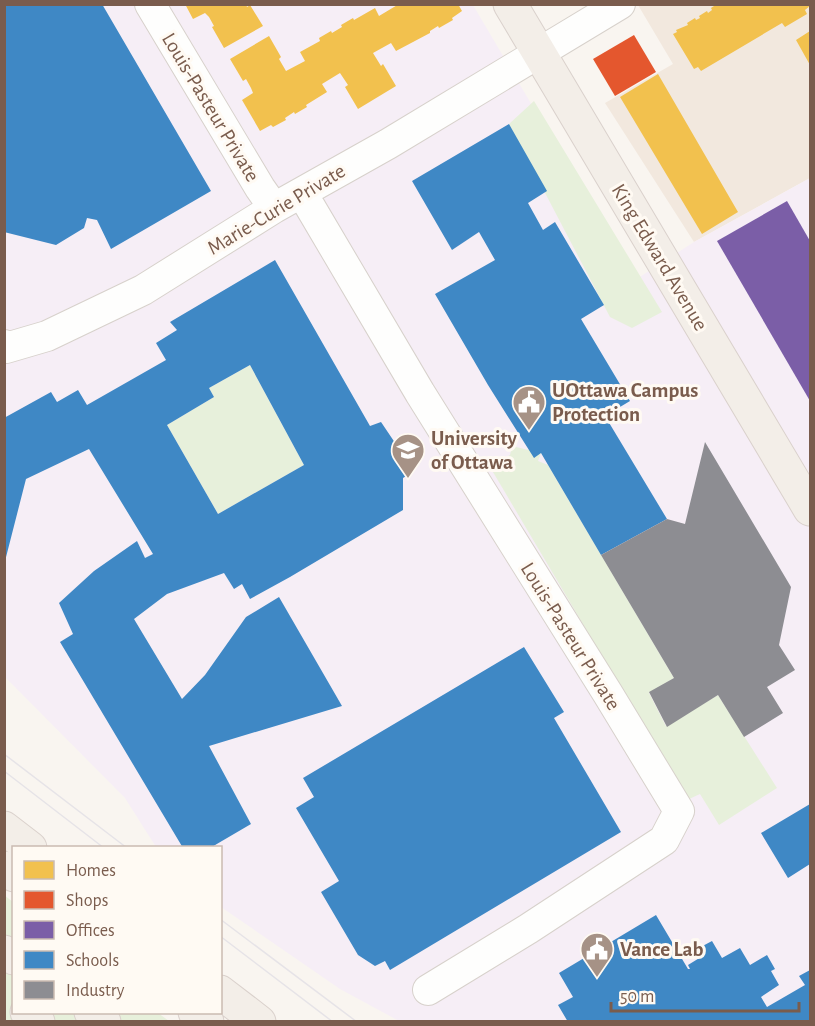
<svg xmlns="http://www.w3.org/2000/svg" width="815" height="1026" font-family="'Alegreya Sans',sans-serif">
  <rect width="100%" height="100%" fill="#f9f5f0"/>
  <path fill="#f2e8de" d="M638,5h172v173l-116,64 -89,-139 68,-39z"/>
  <path fill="#f6eef6" d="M4,5h469l162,275 59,-38 116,-64v843h-411l-59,-32 -119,-82 -1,-59 -64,-1 -31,-49 -120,-121z"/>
  <path fill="#e7f0db" d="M534,101l128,211 -30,16 -22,-11 -101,-193z
    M250,365l54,100 -86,49 -51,-89 47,-28 -5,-9z
    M512,446l29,7 -3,8 10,4 126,213 -25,15 17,33 52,-31 59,93 -58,37 -19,-31 -13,6 -197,-333 20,-12z
    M4,895l9,7 1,110 144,1 11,8h-164z"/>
  <path fill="#f2c14e" d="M185,4h61l1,3 3,-2 13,21 -39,22 -12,-21 2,-1 -5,-9 -4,-4 -12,6z
    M399,4h59l4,7 -10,7 1,2 -14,8 -1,-2 -8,5v2l-34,18 -5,-8 -18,10 8,13 2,-2 13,22 -38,23 -13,-22 3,-2 -8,-12 -18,11 5,8 -21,13 1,2 -12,7 -1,-2 -9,6 1,2 -13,7 -2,-2 -11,6 -18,-31 11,-7 -2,-5 -5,-9 -3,2 -13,-22 39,-23 12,21 -2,2 7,12 19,-10 -5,-9 20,-11 -1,-3 12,-7 1,2 10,-6 -1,-2 12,-7 1,2 21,-12 4,8z
    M717,4h93v2l-5,4 2,4 -22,13 -3,-4 -81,48 -3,-4 -4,2 -21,-35 4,-2 -1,-2 12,-5 -1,-2 8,-5 1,2 4,-2 -1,-2 8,-5 1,2 4,-3 -1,-2z
    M810,31v34l-14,-25z
    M658,74l80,138 -36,22 -82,-137z"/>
  <path fill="#e4572e" d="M634,35l22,37 -41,24 -22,-37z"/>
  <path fill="#7b5ea7" d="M787,201l23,40v160l-93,-160z"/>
  <path fill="#3f88c5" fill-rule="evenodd" d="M4,4h98l109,187 -100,58 -14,-29 -10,-2 -3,10 -28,17 -52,-13z
    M509,124l38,67 -19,12 15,27 12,-8 49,83 -23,14 49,82 -25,15 62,103 -66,36 -60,-102 -7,5 -46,-73 -53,-91 60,-34 -16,-28 -27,18 -40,-69z
    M275,260l95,166 11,-4 33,49 -11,7v32l-113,67 -40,22 -8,-15 -8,5 -10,-16 -57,21 -33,25 48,80 23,-24 41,-58 33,-20 63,109 -133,40 42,78 -41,24h-27l-123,-206 13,-8 -14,-31 35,-32 43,-30 8,17 8,-4 -64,-105 -63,30 -22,86v-147l47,-26 6,10 21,-12 9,15 79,-45 -10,-17 21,-13 -7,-8zM250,365l54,100 -86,49 -51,-89 47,-28 -5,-9z
    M524,647l40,65 -10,6 67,114 -231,138 -5,-9 -10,5 -17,-11 -37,-63 18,-11 -43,-73 18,-11 -11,-19z
    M810,804v60l-22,14 -27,-45z
    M656,915l32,54h2l-2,-4 13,-8 -4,-8 15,-8 10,17 18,-10 10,17 17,-10 8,14 -4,2 8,14 -18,12 6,10 38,-22 -6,-9 11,-6v52h-242l-10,-17 15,-8 -14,-24z"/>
  <path fill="#8d8d92" d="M705,442l86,145 -12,58 16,25 -28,17 16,26 -39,24 -26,-42 -51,32 -18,-35 25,-14 -73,-123 66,-36 18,5z"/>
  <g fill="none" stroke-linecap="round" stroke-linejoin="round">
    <defs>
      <path id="minor" d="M150,4l110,184 14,20
        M302,193l118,200 188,301 71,117 -15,29 -136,89 -100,61
        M4,345l2,3 41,-12 96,-46 131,-82 114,-64 232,-140"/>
      <path id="major" d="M510,4l300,505
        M4,828l26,20
        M4,868l10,7
        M4,952l10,6
        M220,992l39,30
        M27,1012l11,10
        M91,1012l13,10
        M195,1012l12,10"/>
    </defs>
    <use href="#minor" stroke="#d7d1cb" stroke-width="32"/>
    <use href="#major" stroke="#dad1cc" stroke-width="35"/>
    <use href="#minor" stroke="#fefefd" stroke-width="30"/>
    <use href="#major" stroke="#f3eee8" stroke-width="33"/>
    <path stroke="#e6e3e7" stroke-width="1.5" d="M4,754l123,94
      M4,771l100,77
      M220,919l137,103
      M220,936l113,86"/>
  </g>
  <defs>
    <symbol id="civic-pin" viewBox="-11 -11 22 30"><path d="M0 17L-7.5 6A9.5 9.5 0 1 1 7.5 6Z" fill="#a69286" stroke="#fffaf3"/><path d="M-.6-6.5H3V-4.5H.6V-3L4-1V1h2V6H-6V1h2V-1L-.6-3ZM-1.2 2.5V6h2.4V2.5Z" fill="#fff"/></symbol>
    <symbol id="university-pin" viewBox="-11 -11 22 30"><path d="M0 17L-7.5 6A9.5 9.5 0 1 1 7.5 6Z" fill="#a69286" stroke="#fffaf3"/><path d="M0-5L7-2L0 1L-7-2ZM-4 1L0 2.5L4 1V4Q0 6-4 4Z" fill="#fff"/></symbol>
  </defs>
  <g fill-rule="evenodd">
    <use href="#civic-pin" x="510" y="383" width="38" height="52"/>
    <use href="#university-pin" x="389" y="431" width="38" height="52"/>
    <use href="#civic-pin" x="578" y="930" width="38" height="52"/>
  </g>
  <g text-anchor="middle" stroke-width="6" stroke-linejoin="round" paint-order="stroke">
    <g font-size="21" fill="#7a5c4d" stroke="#fffaf3">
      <text transform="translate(211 107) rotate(59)" y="7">Louis-Pasteur Private</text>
      <text transform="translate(276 209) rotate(-31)" y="7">Marie-Curie Private</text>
      <text transform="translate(660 257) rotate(59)" y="7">King Edward Avenue</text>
      <text transform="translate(571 636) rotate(58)" y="7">Louis-Pasteur Private</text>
    </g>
    <g font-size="21" font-weight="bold" fill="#7a5c4d" stroke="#fffaf3" text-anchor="start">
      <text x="552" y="397">UOttawa Campus<tspan x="552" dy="24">Protection</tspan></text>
      <text x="431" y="445">University<tspan x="431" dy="24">of Ottawa</tspan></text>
      <text x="620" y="956">Vance Lab</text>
    </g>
  </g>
  <rect width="815" height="1026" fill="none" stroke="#7a5c4d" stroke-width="12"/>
  <rect x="12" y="846" width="210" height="168" fill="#fffaf3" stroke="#cabbb1" stroke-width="1.5"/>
  <rect x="24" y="861" width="30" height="18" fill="#f2c14e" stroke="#cabbb1" stroke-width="1.5"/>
  <text x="66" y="876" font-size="18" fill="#7a5c4d">Homes</text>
  <rect x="24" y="891" width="30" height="18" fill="#e4572e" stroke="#cabbb1" stroke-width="1.5"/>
  <text x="66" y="906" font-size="18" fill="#7a5c4d">Shops</text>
  <rect x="24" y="921" width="30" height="18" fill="#7b5ea7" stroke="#cabbb1" stroke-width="1.5"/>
  <text x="66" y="936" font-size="18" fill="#7a5c4d">Offices</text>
  <rect x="24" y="951" width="30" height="18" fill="#3f88c5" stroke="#cabbb1" stroke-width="1.5"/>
  <text x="66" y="966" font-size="18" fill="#7a5c4d">Schools</text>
  <rect x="24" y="981" width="30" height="18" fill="#8d8d92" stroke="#cabbb1" stroke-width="1.5"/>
  <text x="66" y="996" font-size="18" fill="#7a5c4d">Industry</text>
  <path d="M611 1002v9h188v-9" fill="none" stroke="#7a5c4d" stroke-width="3"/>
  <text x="620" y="1002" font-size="18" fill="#7a5c4d" stroke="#fffaf3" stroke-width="4.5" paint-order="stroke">50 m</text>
</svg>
